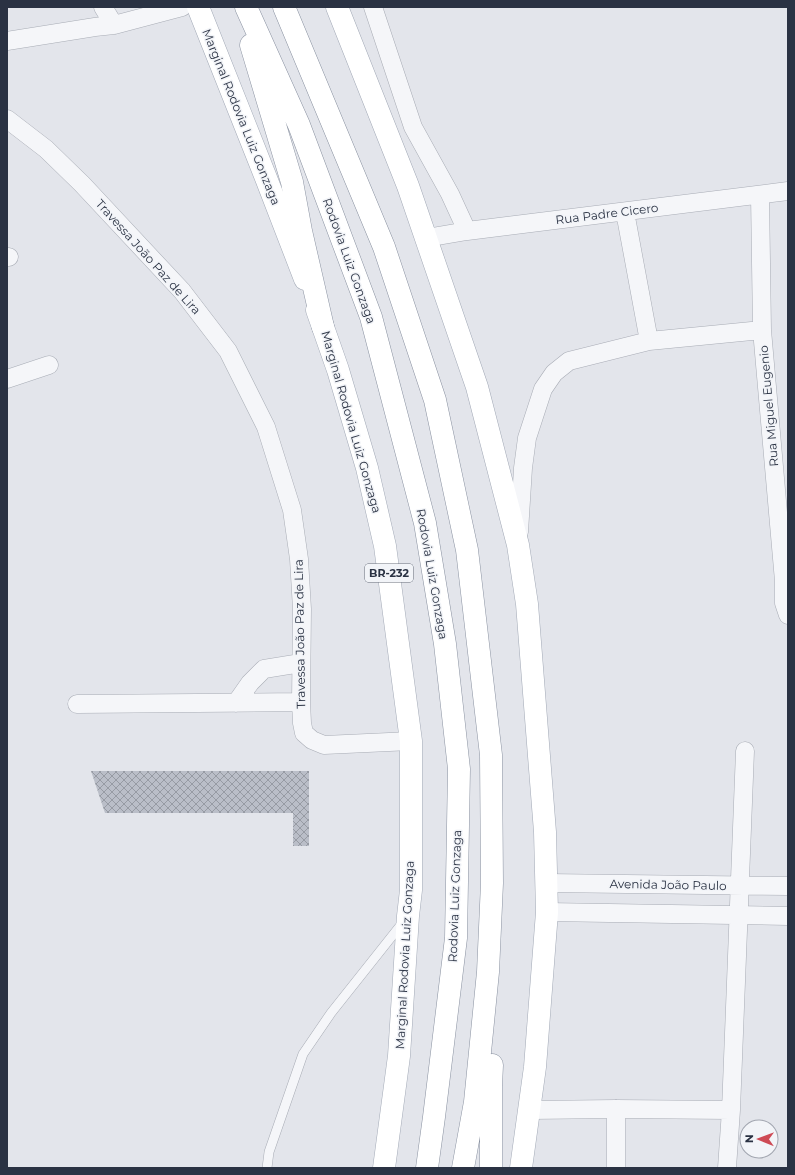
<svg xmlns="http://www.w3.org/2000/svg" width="795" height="1175" font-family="Montserrat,sans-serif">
  <defs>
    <pattern id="building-cross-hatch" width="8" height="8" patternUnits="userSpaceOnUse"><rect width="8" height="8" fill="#babec8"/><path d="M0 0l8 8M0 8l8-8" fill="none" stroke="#979ba4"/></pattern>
  </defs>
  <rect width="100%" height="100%" fill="#e3e5eb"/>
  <path fill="url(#building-cross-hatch)" d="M91,771h218v75h-16v-33h-188z"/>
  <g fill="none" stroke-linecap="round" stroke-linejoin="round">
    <defs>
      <path id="service" d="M267,1168l2,-16 34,-98 28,-41 73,-92"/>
      <path id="minor" d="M103,7l11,18
        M373,7l40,120 37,67 17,37
        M7,41l88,-14 19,-2 68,-18
        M7,119l39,30 36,35 100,107 46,60 38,76 26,83 7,49 3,50 -1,93 1,21 2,10 8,7 12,5 87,-4
        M760,195l2,135 22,251v22l4,12
        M625,212l24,129
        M426,238l41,-7 321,-40
        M7,257h2
        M7,379l42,-14
        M519,532l4,-64 4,-30 16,-49 11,-16 15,-12 80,-20 113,-11
        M236,703l14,-20 14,-14 37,-6
        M77,704l224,-2
        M547,883l241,3
        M547,912l241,4
        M616,1109v59
        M530,1110l86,-1 115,1
        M727,1168l4,-58 14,-359"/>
      <path id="primary" d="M198,7l68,171 39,101
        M337,7l71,179 69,201 41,158 9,59 18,228 2,80 -12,155 -14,101
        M317,310l21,60 29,98 18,78 26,195v149l-3,26 -9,140 -15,112"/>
      <path id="trunk" d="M246,7l53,118 72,192 54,206 20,121 14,125 -3,169 -22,179 -7,51
        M284,7l100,240 51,153 32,150 24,205 1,128 -4,89 -13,130 -12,66
        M251,45l41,137 9,49 22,96
        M491,1168v-82l1,-21"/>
    </defs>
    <use href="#service" stroke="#a8acb5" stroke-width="10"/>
    <use href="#minor" stroke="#a8acb5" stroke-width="19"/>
    <use href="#primary" stroke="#a2a9b6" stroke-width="23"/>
    <use href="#trunk" stroke="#8a92a1" stroke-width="23"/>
    <use href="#service" stroke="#f5f6f9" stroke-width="9"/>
    <use href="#minor" stroke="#f5f6f9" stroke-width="18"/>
    <use href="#primary" stroke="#fff" stroke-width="22"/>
    <use href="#trunk" stroke="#fff" stroke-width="22"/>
  </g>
  <g text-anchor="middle" stroke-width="3" stroke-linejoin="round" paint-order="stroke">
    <rect fill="#f2f4f8" stroke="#666c79" stroke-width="1" x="365" y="564" width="48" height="18" rx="3"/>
    <g font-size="11" font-weight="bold" fill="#2a3243">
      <text x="389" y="577">BR-232</text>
    </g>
    <g font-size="12" fill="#2a3243" stroke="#f2f4f8">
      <text transform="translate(241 117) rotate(68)" y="4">Marginal Rodovia Luiz Gonzaga</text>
      <text transform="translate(607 214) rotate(-7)" y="4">Rua Padre Cicero</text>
      <text transform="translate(148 257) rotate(48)" y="4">Travessa João Paz de Lira</text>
      <text transform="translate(349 261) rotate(70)" y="4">Rodovia Luiz Gonzaga</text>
      <text transform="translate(769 406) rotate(-95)" y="4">Rua Miguel Eugenio</text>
      <text transform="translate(351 422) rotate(74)" y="4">Marginal Rodovia Luiz Gonzaga</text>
      <text transform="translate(432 574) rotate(80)" y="4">Rodovia Luiz Gonzaga</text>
      <text transform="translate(300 634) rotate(-91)" y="4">Travessa João Paz de Lira</text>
      <text transform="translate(668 885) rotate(1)" y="4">Avenida João Paulo</text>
      <text transform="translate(455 896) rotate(-88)" y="4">Rodovia Luiz Gonzaga</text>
      <text transform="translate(405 955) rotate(-87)" y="4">Marginal Rodovia Luiz Gonzaga</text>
    </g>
  </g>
  <rect width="795" height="1175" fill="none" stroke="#2a3243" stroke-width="16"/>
  <g transform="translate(759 1139) rotate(271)"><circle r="19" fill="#f2f4f8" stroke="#a2a6b0"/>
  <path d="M0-3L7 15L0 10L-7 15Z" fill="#ce4a55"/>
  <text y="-6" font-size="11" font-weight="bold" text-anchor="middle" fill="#2a3243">N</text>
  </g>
</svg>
